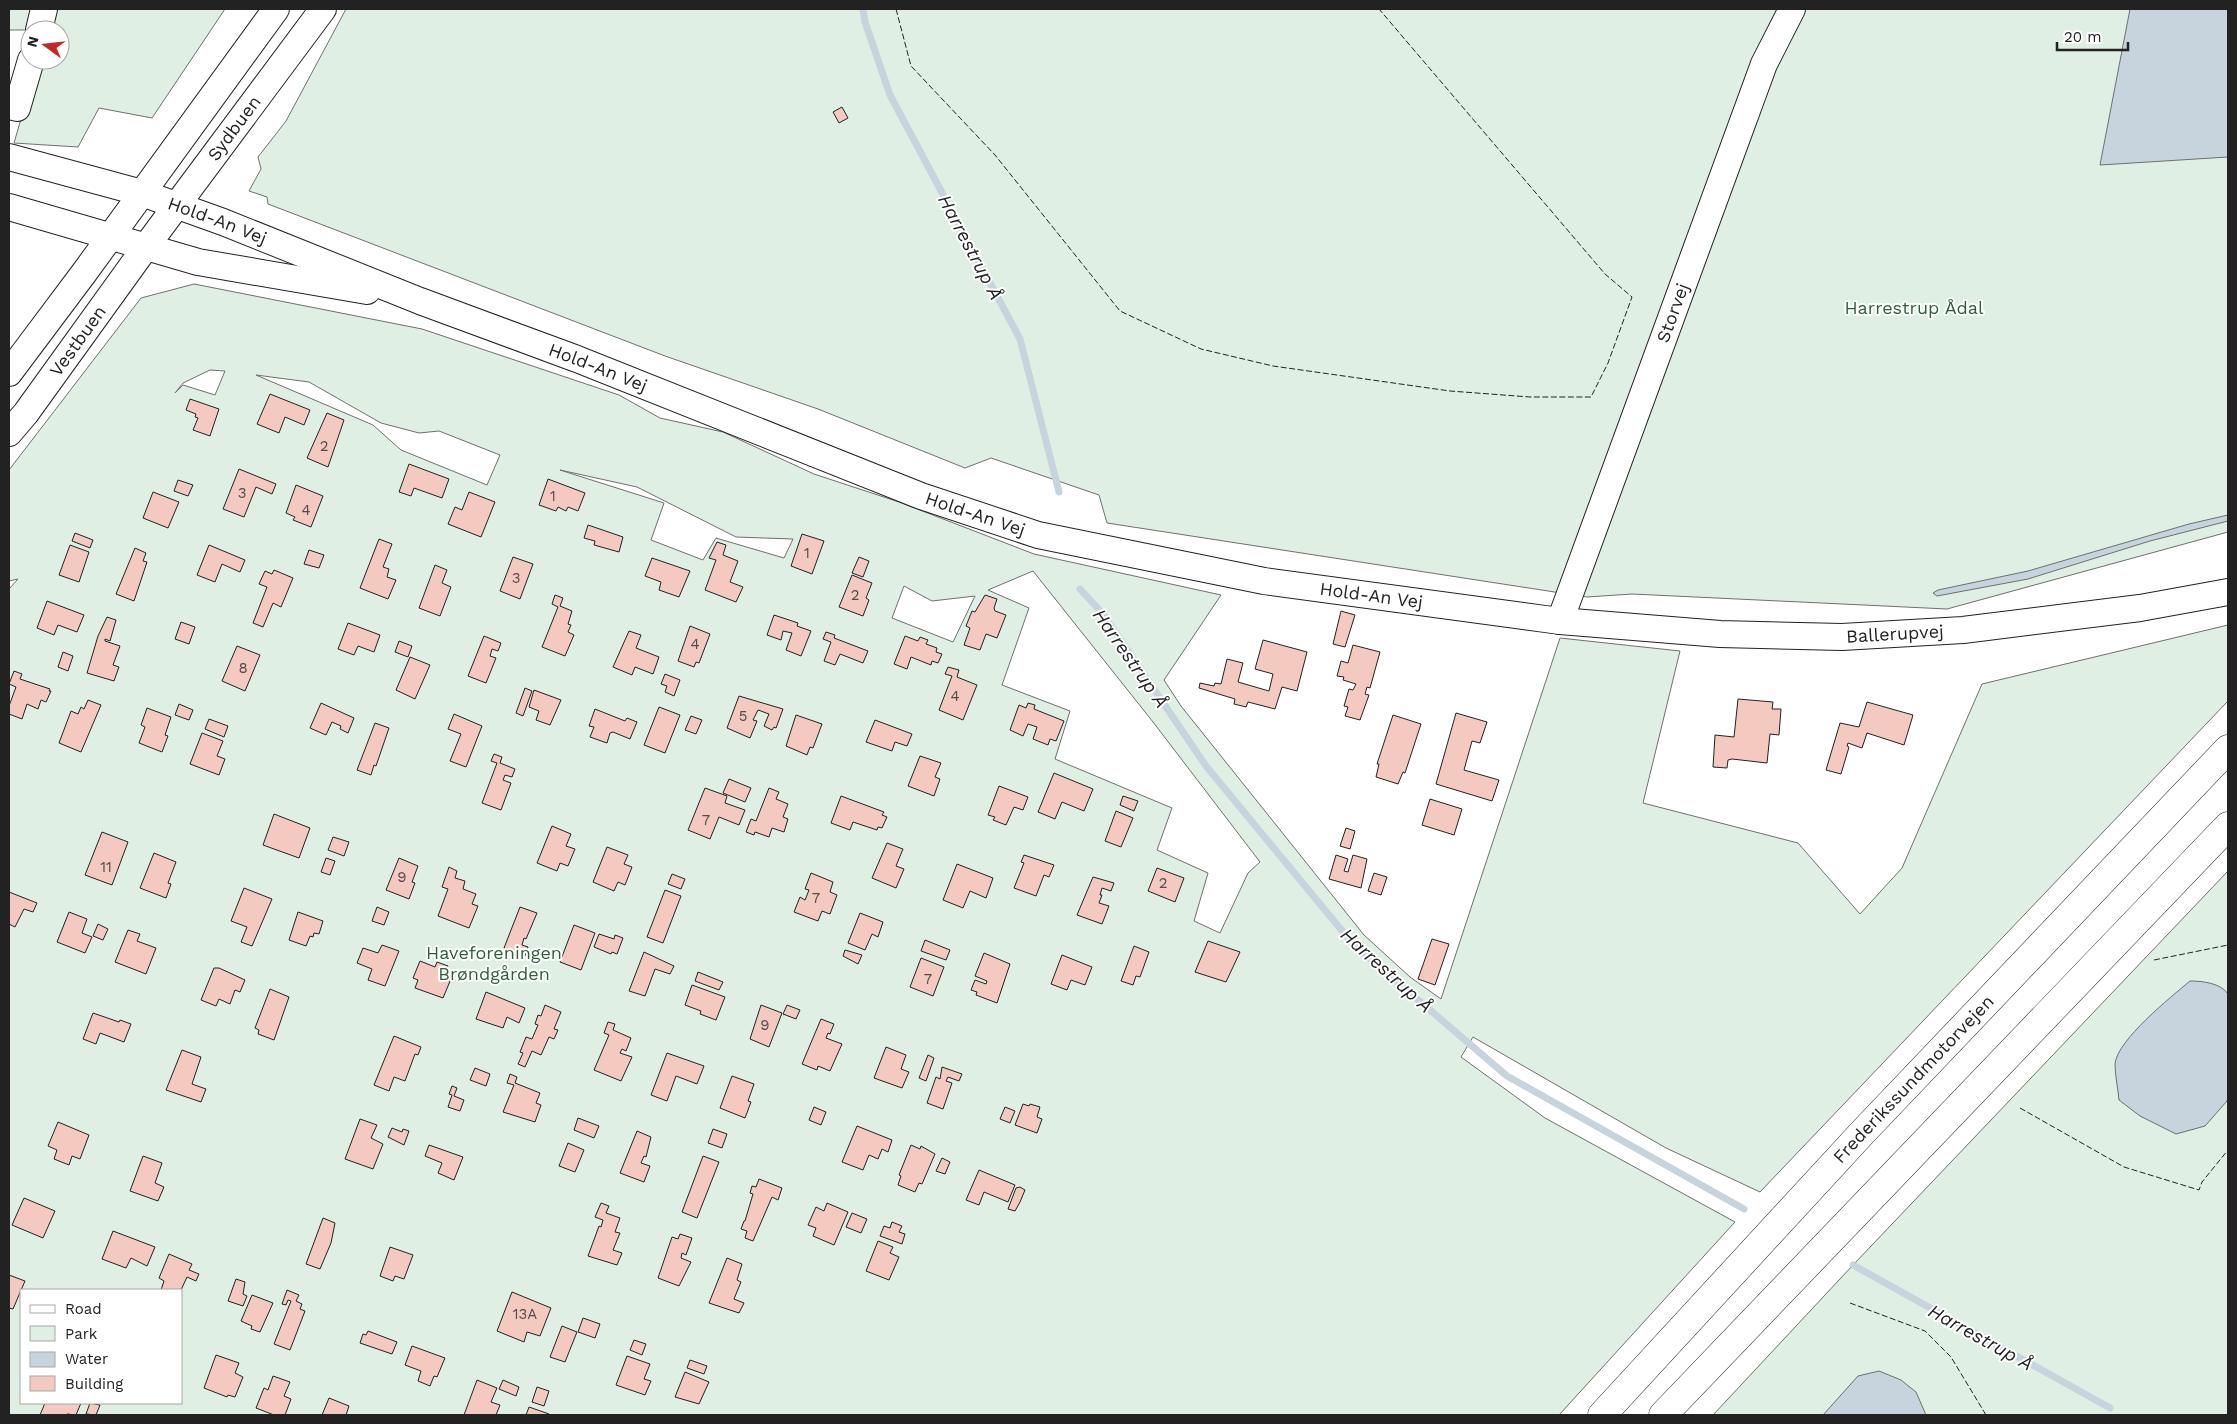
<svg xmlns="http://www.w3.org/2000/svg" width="2237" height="1424" font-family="'Work Sans',sans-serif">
  <rect width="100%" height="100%" fill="#fff"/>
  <path fill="#e0efe3" stroke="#6f6f6f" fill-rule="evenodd" d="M9,9h24l-7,21h-17z
    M53,9h172l-73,109 -53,-10 -21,39 -64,-4 24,-83h22v-30h-13z
    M346,9h1882v523l-281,77 -315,-15 -45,3 -480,-74 -8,-28 -108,-37 -26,10 -147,-59 -153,-53 -397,-152 -1,-7 -18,-6 12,-22 -3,-12 28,-36z
    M194,284l228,45 197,66 41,23 63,14 91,42 85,28 135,52 187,41 -57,85 17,26 183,229 46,42 31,22 119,-361 120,13 -37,152 155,40 62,71 42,-46 80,-184 246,-59v76l-468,491 -94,-44 -193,-111 -12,20 84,61 190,104 -176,193h-1550v-826l9,-10 -9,2v-111l132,-172zM210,370l15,1 -10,24 -32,-10 -8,8 8,-10zM256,375l53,7 72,41 38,10 20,-2 61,24 -13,30 -86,-35 -28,-25zM560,470l77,17 99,50 57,2 -9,19 -68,-20 -13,22 -52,-20 13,-37zM1033,571l120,151 107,140 -12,11 -28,60 -26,-12 14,-48 -51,-23 15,-42 -117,-49 15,-48 -68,-26 27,-77 -41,-18zM904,586l28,15 43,-5 -22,46 -61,-24zM21,1290h160v113h-160z
    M2228,871v544h-515l140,-150z"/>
  <path fill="#c7d3dd" stroke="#6f6f6f" d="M2130,9h98v148l-128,8z
    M2228,515v6l-78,20 -122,38 -91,17 -4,-3 5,-3 90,-19 161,-47z
    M2190,981c12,0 31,2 38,13v104l-1,3 -22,25 -29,8 -36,-18 -21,-16c-1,-12 -4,-24 -4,-36 2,-24 56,-67 75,-83z
    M1879,1371l22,9 15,12 10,23h-103l35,-39z"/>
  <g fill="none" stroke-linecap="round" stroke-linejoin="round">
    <path stroke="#c7d3dd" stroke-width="7" d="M863,9l2,13 25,73 130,244 39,153
      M1080,589l23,25 103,152 147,178 154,132 237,133
      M1853,1265l257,143"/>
  </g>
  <path fill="#f3c9c0" stroke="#222" d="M842,107l6,11 -9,5 -6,-11z
    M270,394l40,16 -6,15 -19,-8 -6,16 -22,-9z
    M190,399l29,10 -9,27 -17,-6 5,-12 -3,-1 1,-3 -10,-4z
    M327,413l17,7 -16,47 -21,-9z
    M409,464l40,15 -7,19 -28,-10 -3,8 -12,-4z
    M239,469l37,15 -4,10 -16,-7 -12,30 -21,-8z
    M548,479l37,14 -7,18 -10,-4 -2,4 -8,-4 -2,4 -17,-6z
    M178,480l15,5 -5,11 -14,-5z
    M296,485l27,11 -12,31 -18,-7 2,-3 -9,-4z
    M153,492l26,10 -11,26 -25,-10z
    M469,492l26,10 -14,35 -33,-13 7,-17 7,3z
    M588,525l35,12 -4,15 -25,-7 1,-4 -11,-3z
    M75,533l18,7 -3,8 -18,-7z
    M802,534l22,7 -12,33 -21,-8z
    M379,539l13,5 -9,23 6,2 -2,8 9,3 -8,19 -28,-11z
    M717,542l9,3 -3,10 15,6 -8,21 13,5 -7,15 -31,-12 11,-30 -7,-2z
    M70,545l19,7 -10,30 -20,-7z
    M209,545l36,15 -5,12 -18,-8 -7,18 -18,-7z
    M135,548l11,5 -3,8 4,1 -13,39 -18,-7z
    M309,550l15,5 -5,13 -15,-4z
    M513,557l20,7 -13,35 -20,-8z
    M859,557l10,4 -6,16 -11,-4z
    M652,558l38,13 -11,26 -20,-7 2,-8 -16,-6z
    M435,565l12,5 -5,13 9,4 -11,29 -21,-8z
    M274,570l19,8 -12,29 -8,-4 -10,24 -10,-4 14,-36 -8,-3 6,-13 7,3z
    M852,575l20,8 -6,15 3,2 -6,16 -24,-9z
    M555,595l8,3 -3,8 12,5 -4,13 3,1 -3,7 6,3 -9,21 -23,-9 16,-40 -6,-3z
    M985,595l12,4 -3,9 1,3 11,4 -9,23 -11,-4 -6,16 -16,-5 6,-17 -4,-2 6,-15 3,1z
    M47,601l37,14 -7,17 -19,-7 -4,10 -17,-7z
    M1341,611l14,4 -10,32 -12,-3z
    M774,615l24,8 -1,3 14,5 -10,25 -15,-6 6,-17 -9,-2 -2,9 -14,-5z
    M107,617l9,3 -6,21 -5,-2v2l15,5 -7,19 6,2 -5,14 -27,-8 11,-37z
    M181,622l14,5 -6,17 -14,-5z
    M348,623l32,12 -6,17 -16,-6 -4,9 -16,-6z
    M690,626l20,8 -11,29 -3,-1 -2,5 -16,-6z
    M629,631l12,4 -5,13 23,9 -6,17 -18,-7 -3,8 -19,-8z
    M826,632l9,3 -1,3 34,13 -5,12 -23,-9 -5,11 -11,-4 7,-19 -8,-3z
    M484,636l17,7 -3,8 -6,-2 -2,7 6,2 -10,25 -18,-7z
    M905,636l13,5 2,-4 8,3 -2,4 11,4 -1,4 6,2 -4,9 -6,-2 -1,4 -20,-8 -4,12 -13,-5z
    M1263,640l44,12 -10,39 -15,-4 -7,22 -27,-7 -2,5 -12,-3 1,-5 -36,-11 1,-5 14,3 1,-3 6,1 6,-25 16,4 -5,19 31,9 4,-17 -18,-5z
    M399,641l13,5 -4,11 -13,-5z
    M1353,645l27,7 -10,36 -3,-1 -2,7 4,1 -9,25 -15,-4 3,-9 -4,-1 5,-17 4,1 3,-6 -13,-4 1,-3 -7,-1 4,-15 7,2z
    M237,646l23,9 -15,36 -23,-10z
    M63,652l10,4 -5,15 -10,-4z
    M410,657l20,8 -15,34 -19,-9z
    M948,667l11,3 -2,7 20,8 -14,35 -24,-10 13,-34 -7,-2z
    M14,671l8,3 -2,5 30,10 -1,2h2l-5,11 -5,-2 -3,9 -11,-5 -5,15 -13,-5v-8l7,-19 -7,-3z
    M665,674l15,6 -6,16 -9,-4 2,-6 -6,-2z
    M525,688l7,3 -9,25 -7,-3z
    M534,690l27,10 -11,25 -14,-5 3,-9 -10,-4z
    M739,696l44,13 -7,19 -2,-1 -2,3 -8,-4 5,-12 -11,-4 -5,10 4,1 -7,17 -23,-10z
    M1738,699l35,3 -1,7h9l-2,26 -9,-1 -3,29 -35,-4 -4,1 -1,8 -14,-1 2,-32 19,2z
    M88,700l13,5 -20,47 -22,-9 12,-32 7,3 3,-7 3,2z
    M1867,702l46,13 -9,30 -37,-12 -5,15 -14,-5 -1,3 2,1 -8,27 -15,-4 14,-47 19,4z
    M321,703l33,15 -6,15 -8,-4 1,-3 -9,-4 -6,13 -16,-7z
    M1028,703l7,2 -1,4 30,12 -8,20 -6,-2 -2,6 -15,-6 4,-12 -9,-3 -5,12 -13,-6 9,-25 7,3z
    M179,704l14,6 -4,10 -14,-5z
    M659,707l21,8 -15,38 -21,-8z
    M147,708l24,9 -6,18 3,1 -6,16 -23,-9 6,-16 -4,-2z
    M595,709l30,12 2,-3 10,4 -7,17 -17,-7 -3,1 -3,10 -17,-6 4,-10 -5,-1z
    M1456,713l31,9 -7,21 -8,-2 -8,29 35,10 -7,21 -56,-17z
    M454,714l28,12 -16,41 -16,-6 11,-27 -13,-5z
    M796,715l26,9 -9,24 -3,-1 -3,8 -21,-9z
    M1393,715l28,9 -16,49 -2,-1 -5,12 -22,-7 3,-13h-2z
    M691,716l11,4 -6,14 -11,-4z
    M209,719l19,7 -4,11 -19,-8z
    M875,720l37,14 -5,12 -12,-4 -3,9 -26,-9z
    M375,723l14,5 -13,38 -2,-1 -3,10 -14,-5z
    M202,733l21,8 -6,15 8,3 -6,16 -29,-11z
    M494,754l8,3 -2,6 15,6 -3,8 -7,-2 -2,5 8,3 -10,27 -19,-7 15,-40 -6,-2z
    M920,756l21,7 -6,14 5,2 -6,17 -26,-10z
    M1054,773l39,16 -9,22 -22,-9 -7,17 -17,-7z
    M729,779l22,9 -6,14 -22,-9z
    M999,786l29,11 -5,13 -9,-3 -8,18 -13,-5 2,-3 -7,-2z
    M705,788l22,8 -2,7 20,7 -6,15 -20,-8 -9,22 -22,-9z
    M769,788l10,4 -3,7 12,5 -5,13 5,2 -4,13 -12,-4 -3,9 -14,-5 -1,3 -8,-3 5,-13 5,2z
    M841,796l43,16 -2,3 5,2 -5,11 -4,-1 -1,3 -24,-8 -3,8 -19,-7z
    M1123,796l15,5 -4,10 -14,-6z
    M1430,799l32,10 -8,26 -32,-10z
    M1116,811l17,7 -12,29 -16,-6z
    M274,814l36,14 -11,30 -36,-13z
    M552,826l19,8 -5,12 9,3 -7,17 -8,-3 -3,8 -20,-8z
    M1346,828l9,3 -5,18 -10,-3z
    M102,832l26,10 -16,43 -27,-10z
    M333,837l16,5 -5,14 -16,-6z
    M887,843l16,6 -7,17 8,3 -8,19 -24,-10z
    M607,847l21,8 -4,9 8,3 -7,18 -7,-3 -4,9 -21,-9z
    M154,853l22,9 -8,21 3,1 -5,14 -26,-10z
    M1024,855l30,10 -5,12 -5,-2 -8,21 -22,-8 10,-25 -3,-1z
    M1336,855l12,4 -4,12 4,1 5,-17 14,4 -6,29 -32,-9z
    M326,858l9,3 -5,14 -9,-3z
    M399,858l19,8 -6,16 3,1 -6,16 -23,-9z
    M957,864l36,14 -7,20 -16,-7 -7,17 -20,-8z
    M449,867l8,4 -2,7 10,3 -2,8 13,5 -4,10 6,2 -9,22 -31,-12 10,-27 -6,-2z
    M1157,868l27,10 -9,24 -27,-11z
    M811,873l22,9 -3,10 7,3 -7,19 -8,-3 -4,10 -24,-9 6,-15 5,3 4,-10 -4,-1z
    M1374,873l13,4 -6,18 -13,-4z
    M672,874l13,5 -4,10 -13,-5z
    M1093,877l21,6 -3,8 -9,-3 -2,7h2l-3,8 10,3 -7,18 -25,-9z
    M244,888l28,11 -20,47 -11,-4 6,-15 -16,-6z
    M665,890l16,6 -18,47 -16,-6z
    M9,892l28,11 -4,9 -9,-3 -9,18 -6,-3z
    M377,907l12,5 -5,13 -12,-4z
    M520,907l17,6 -11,26 -2,-1 -2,7 6,2 -3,9 -21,-8z
    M69,912l18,7 -5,14 10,4 -7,16 -28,-11z
    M298,912l25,9 -4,13 -5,-1 -1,4 -3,-1 -4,10 -17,-6z
    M860,913l23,9 -5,15 -6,-3 -7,16 -17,-7z
    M98,924l10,5 -5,11 -10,-4z
    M574,925l21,8 -14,37 -21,-8z
    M128,930l12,4 -3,7 19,7 -10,26 -31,-12z
    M599,934l15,5 1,-4 8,3 -6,16 -5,-2 -1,2 -17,-7z
    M1432,939l17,5 -14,41 -17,-6z
    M925,940l25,10 -4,10 -25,-9z
    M1208,941l32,11 -14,30 -31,-10z
    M382,945l17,6 -14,35 -17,-6 4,-11 -15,-6 6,-15 15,5z
    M1134,946l15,6 -9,25 -4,-1 -3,9 -12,-4z
    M845,950l17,5 -4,9 -15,-8z
    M644,952l30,14 -4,8 -15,-5 -10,27 -16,-5z
    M984,953l26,11 -13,39 -21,-8 1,-3 -6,-2 4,-10 11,4 1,-3 -12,-5z
    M1062,955l30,12 -7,18 -14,-5 -4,10 -16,-6z
    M921,958l23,9 -11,29 -23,-9z
    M420,961l15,6 2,-5 11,4 -2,5 7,3 -10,24 -28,-10 3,-8 -5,-2z
    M214,968h5l26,12 -5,12 -5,-2 -5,14 -11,-5 -3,7 -15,-6z
    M698,972l25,10 -4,8 -24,-9z
    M692,985l33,12 -9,23 -16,-6 1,-3 -16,-6z
    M270,989l19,8 -15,43 -16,-6 1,-4 -4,-2z
    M486,992l39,16 -6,15 -12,-6 -4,11 -27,-9z
    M545,1005l16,7 -7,17 4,1 -4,9 -5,-2 -8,18 -9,-4 -7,16 -7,-3 5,-11 -3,-1 6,-15 6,2 6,-14 -3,-1 3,-9 3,1z
    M761,1005l21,8 -13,34 -19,-8z
    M787,1005l13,5 -4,9 -13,-5z
    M93,1013l26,9 1,-2 11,4 -7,18 -24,-9 -4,11 -13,-5z
    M821,1019l13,5 -4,10 -2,-1 -2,5 16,6 -12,27 -12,-5 -1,4 -15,-6z
    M608,1022l7,2 -2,6 18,8 -5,13 -4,-2 -2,4 12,4 -11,24 -27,-11 15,-35 -5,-2z
    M394,1036l27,11 -3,8 -3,-1 -10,27 -11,-4 -5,14 -15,-6z
    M886,1047l20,8 -5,14 8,3 -7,16 -28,-10z
    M182,1050l19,7 -9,27 14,5 -5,13 -35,-12z
    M667,1053l37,13 -7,18 -21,-8 -9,25 -16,-6z
    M928,1055l6,3 -8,23 -7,-3z
    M942,1067l20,7 -3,7 -11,-4 -2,4 6,2 -9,26 -16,-6 9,-26 4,2z
    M475,1068l15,6 -4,12 -16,-6z
    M510,1074l7,3 -2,6 25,10 -4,10 5,2 -6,17 -32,-10 11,-27 -7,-2z
    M732,1076l22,8 -6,17 3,1 -6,16 -25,-10z
    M452,1086l5,2 -3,8 10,4 -4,11 -12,-4 4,-12 -3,-1z
    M1023,1104l6,2 1,-2 10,3 -3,10 5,2 -5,14 -22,-8z
    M814,1107l12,5 -5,13 -12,-5z
    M1005,1107l10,4 -5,12 -10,-4z
    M578,1118l21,8 -5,12 -20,-8z
    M360,1119l17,6 -6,13 12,6 -10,25 -28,-10z
    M58,1122l31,13 -9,24 -8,-3 -3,9 -15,-6 3,-9 -9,-4z
    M857,1126l35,14 -4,12 -6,-3 -4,10 -9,-4 -6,15 -21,-8z
    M392,1128l10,4 1,-3 6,2 -5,14 -16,-8z
    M713,1129l14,5 -5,14 -14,-5z
    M637,1131l14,6 -5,20 -2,-1 -3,7 9,3 -6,16 -24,-9z
    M568,1143l16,7 -9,22 -16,-6z
    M429,1145l34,12 -9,23 -16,-7 4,-10 -17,-7z
    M911,1145l9,4 1,-3 14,8 -13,30 -3,-1 -4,9 -17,-7 3,-9 -2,-1z
    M143,1156l19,7 -7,20 9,4 -6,14 -28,-10z
    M703,1156l16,6 -22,56 -15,-6z
    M942,1158l8,4 -5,12 -9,-3z
    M979,1170l36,15 -7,17 -24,-10 -5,13 -13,-5z
    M759,1179l23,9 -4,12 -6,-3 -19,44 -8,-3 2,-7 -6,-2 3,-8h1l8,-27 -3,-1 2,-7 4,1z
    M1020,1187l5,3 -5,12 -5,9 -7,-2 8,-21z
    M24,1198l31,13 -12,27 -31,-13z
    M601,1203l8,3 -3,7 14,5 -5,14 5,1 -7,17 9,3 -5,12 -29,-9 11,-30 2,1 2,-7 -8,-3z
    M827,1203l21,9 -14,33 -21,-9 3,-8 -8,-3 8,-18 8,4z
    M852,1213l15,6 -6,14 -15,-6z
    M323,1218l12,5 -4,20 -11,26 -14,-5z
    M892,1222l10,4 -3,6 6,2 -3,10 -22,-8 4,-10 6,2z
    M113,1231l42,16 -8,19 -16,-8 -5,10 -24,-9z
    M680,1234l12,4 -6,17 -4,-2 -1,5 10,4 -12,24 -21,-8 14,-41 6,2z
    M878,1241l15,6 -3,6 9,4 -10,23 -23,-9z
    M390,1247l23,8 -9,24 -9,-3 -2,5 -13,-5z
    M169,1254l23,10 -3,6 10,4 -3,7 -9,-4 -6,13h-20l3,-9 -5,-3z
    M727,1258l15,6 -5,16 4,2 -7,17 10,4 -5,10 -30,-10z
    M9,1275l16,6 -12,28 -4,-1z
    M236,1279l9,3 -2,12 4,2 -4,10 -15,-5z
    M287,1290l12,5 -3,6 6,3 -2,5 5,2 -15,39 -16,-6 17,-43 -3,-1 -2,5 -4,-1z
    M512,1292l39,16 -11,28 -13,-4 -3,10 -27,-11z
    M252,1295l21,8 -13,29 -9,-3 1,-3 -11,-5z
    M583,1318l17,6 -5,14 -17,-6z
    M562,1326l15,6 -12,30 -15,-5z
    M368,1331l29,11 -5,12 -32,-11 3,-9 3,1z
    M634,1340l12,4 -4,11 -12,-5z
    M412,1346l33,12 -8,19 -3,-1 -4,10 -12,-5 3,-10 -16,-6z
    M216,1355l23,8 -4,10 8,4 -8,20 -7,-2 -1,2 -23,-9z
    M627,1356l23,8 -6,15 7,2 -6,14 -29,-10z
    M690,1360l17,6 -3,8 -17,-6z
    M685,1372l24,10 -10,22 -24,-7z
    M273,1376l17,6 -6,14 7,3 -6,16h-11l-18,-7 8,-20 4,2z
    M477,1380l20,8 -6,14 9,3 -4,10h-32z
    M503,1380l16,7 -3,9 -17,-7z
    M537,1387l12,4 -5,15 -12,-4z
    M329,1398l20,8 -3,9h-24z
    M45,1403h36l-5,12 -9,-1 -1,1h-26z
    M90,1403l10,2 -4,10 -10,-1z
    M529,1407l20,7v1h-23z"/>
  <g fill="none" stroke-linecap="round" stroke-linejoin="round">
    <defs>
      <g id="minor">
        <path d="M39,30l5,-21"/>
        <path d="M9,106l8,2 14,-48"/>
        <path id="s1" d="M9,157l133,36 81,29 197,79 157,58 344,137 117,39 226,46 296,40 160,13 122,3 121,-7 177,-22 88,-16"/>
        <path d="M9,207l189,55 169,29"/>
        <path d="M9,373l75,-100 192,-264"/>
        <path id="s2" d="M9,433l17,-20 119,-165 178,-239"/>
        <path id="s3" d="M1560,621l204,-557 28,-55"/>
      </g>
      <g id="highway">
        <path id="s4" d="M1602,1415l260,-282 366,-384"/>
        <path d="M1663,1415l565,-589"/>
      </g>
    </defs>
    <use href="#minor" stroke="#222" stroke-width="28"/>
    <use href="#highway" stroke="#222" stroke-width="29"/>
    <use href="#minor" stroke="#fff" stroke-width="26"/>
    <use href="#highway" stroke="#fff" stroke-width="28"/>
    <path stroke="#222" stroke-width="1" stroke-dasharray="6 2.5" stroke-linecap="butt" d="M896,9l15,57 84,89 125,156 81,38 72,17 177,25 80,6h61l17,-34 24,-66 -27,-23 -226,-265
      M2154,960l74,-15
      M2020,1108l104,59 75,23 3,-8 26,-32
      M1850,1303l75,28 26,26 35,58"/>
  </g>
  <g text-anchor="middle" stroke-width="4" stroke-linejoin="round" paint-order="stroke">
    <g font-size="15" fill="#564c4a">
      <text x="324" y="451">2</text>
      <text x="242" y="498">3</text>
      <text x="553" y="501">1</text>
      <text x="306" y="515">4</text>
      <text x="807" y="558">1</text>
      <text x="516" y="583">3</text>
      <text x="855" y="600">2</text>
      <text x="695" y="649">4</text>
      <text x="243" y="673">8</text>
      <text x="955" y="701">4</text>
      <text x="743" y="721">5</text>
      <text x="706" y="825">7</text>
      <text x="106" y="872">11</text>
      <text x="402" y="882">9</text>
      <text x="1163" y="888">2</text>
      <text x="816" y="903">7</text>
      <text x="928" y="984">7</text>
      <text x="765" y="1030">9</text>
      <text x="525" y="1319">13A</text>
    </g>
    <g font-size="18" fill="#222" stroke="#fff">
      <text dy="6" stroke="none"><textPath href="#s2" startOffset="379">Sydbuen</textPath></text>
      <text dy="6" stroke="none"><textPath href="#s1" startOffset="218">Hold-An Vej</textPath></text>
      <text dy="6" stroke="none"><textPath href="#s3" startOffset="328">Storvej</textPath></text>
      <text dy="6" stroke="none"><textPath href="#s2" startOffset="115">Vestbuen</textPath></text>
      <text dy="6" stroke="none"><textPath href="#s1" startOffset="626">Hold-An Vej</textPath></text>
      <text dy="6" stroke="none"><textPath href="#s1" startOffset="1031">Hold-An Vej</textPath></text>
      <text dy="6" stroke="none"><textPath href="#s1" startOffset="1436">Hold-An Vej</textPath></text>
      <text dy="6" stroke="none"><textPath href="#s1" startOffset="1962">Ballerupvej</textPath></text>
      <text dy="6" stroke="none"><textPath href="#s4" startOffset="458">Frederikssundmotorvejen</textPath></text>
    </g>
    <g font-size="18" fill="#2f5e38" stroke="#fff">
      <text x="1914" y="314">Harrestrup Ådal</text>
      <text x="494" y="959">Haveforeningen<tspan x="494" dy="21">Brøndgården</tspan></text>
    </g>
    <g font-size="19" font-style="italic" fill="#222" stroke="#fff">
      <text transform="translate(971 247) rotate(62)" y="7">Harrestrup Å</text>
      <text transform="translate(1131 658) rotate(55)" y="7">Harrestrup Å</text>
      <text transform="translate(1387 970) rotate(42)" y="7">Harrestrup Å</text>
      <text transform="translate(1981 1337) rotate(29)" y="7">Harrestrup Å</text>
    </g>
  </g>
  <rect width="2237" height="1424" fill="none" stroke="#222222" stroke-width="20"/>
  <rect x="20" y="1289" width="162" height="115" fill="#ffffff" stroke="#a7a7a7"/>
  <rect x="30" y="1305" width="25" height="8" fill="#ffffff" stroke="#a7a7a7"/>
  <text x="65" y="1314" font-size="15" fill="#222222">Road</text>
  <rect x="30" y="1326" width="25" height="15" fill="#e0efe3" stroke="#a7a7a7"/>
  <text x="65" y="1339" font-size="15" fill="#222222">Park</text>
  <rect x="30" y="1352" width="25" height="15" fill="#c7d3dd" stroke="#a7a7a7"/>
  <text x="65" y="1364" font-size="15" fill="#222222">Water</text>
  <rect x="30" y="1376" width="25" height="15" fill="#f3c9c0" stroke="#a7a7a7"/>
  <text x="65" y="1389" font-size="15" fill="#222222">Building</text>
  <g transform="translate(45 45) rotate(285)"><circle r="24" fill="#ffffff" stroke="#a7a7a7"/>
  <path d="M0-4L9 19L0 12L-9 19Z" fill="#c62828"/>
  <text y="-8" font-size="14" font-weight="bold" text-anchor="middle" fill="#222222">N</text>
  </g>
  <path d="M2057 42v8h71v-8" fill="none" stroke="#222222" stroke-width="2.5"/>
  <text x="2064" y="42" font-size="15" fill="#222222" stroke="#ffffff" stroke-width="4" paint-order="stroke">20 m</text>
</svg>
